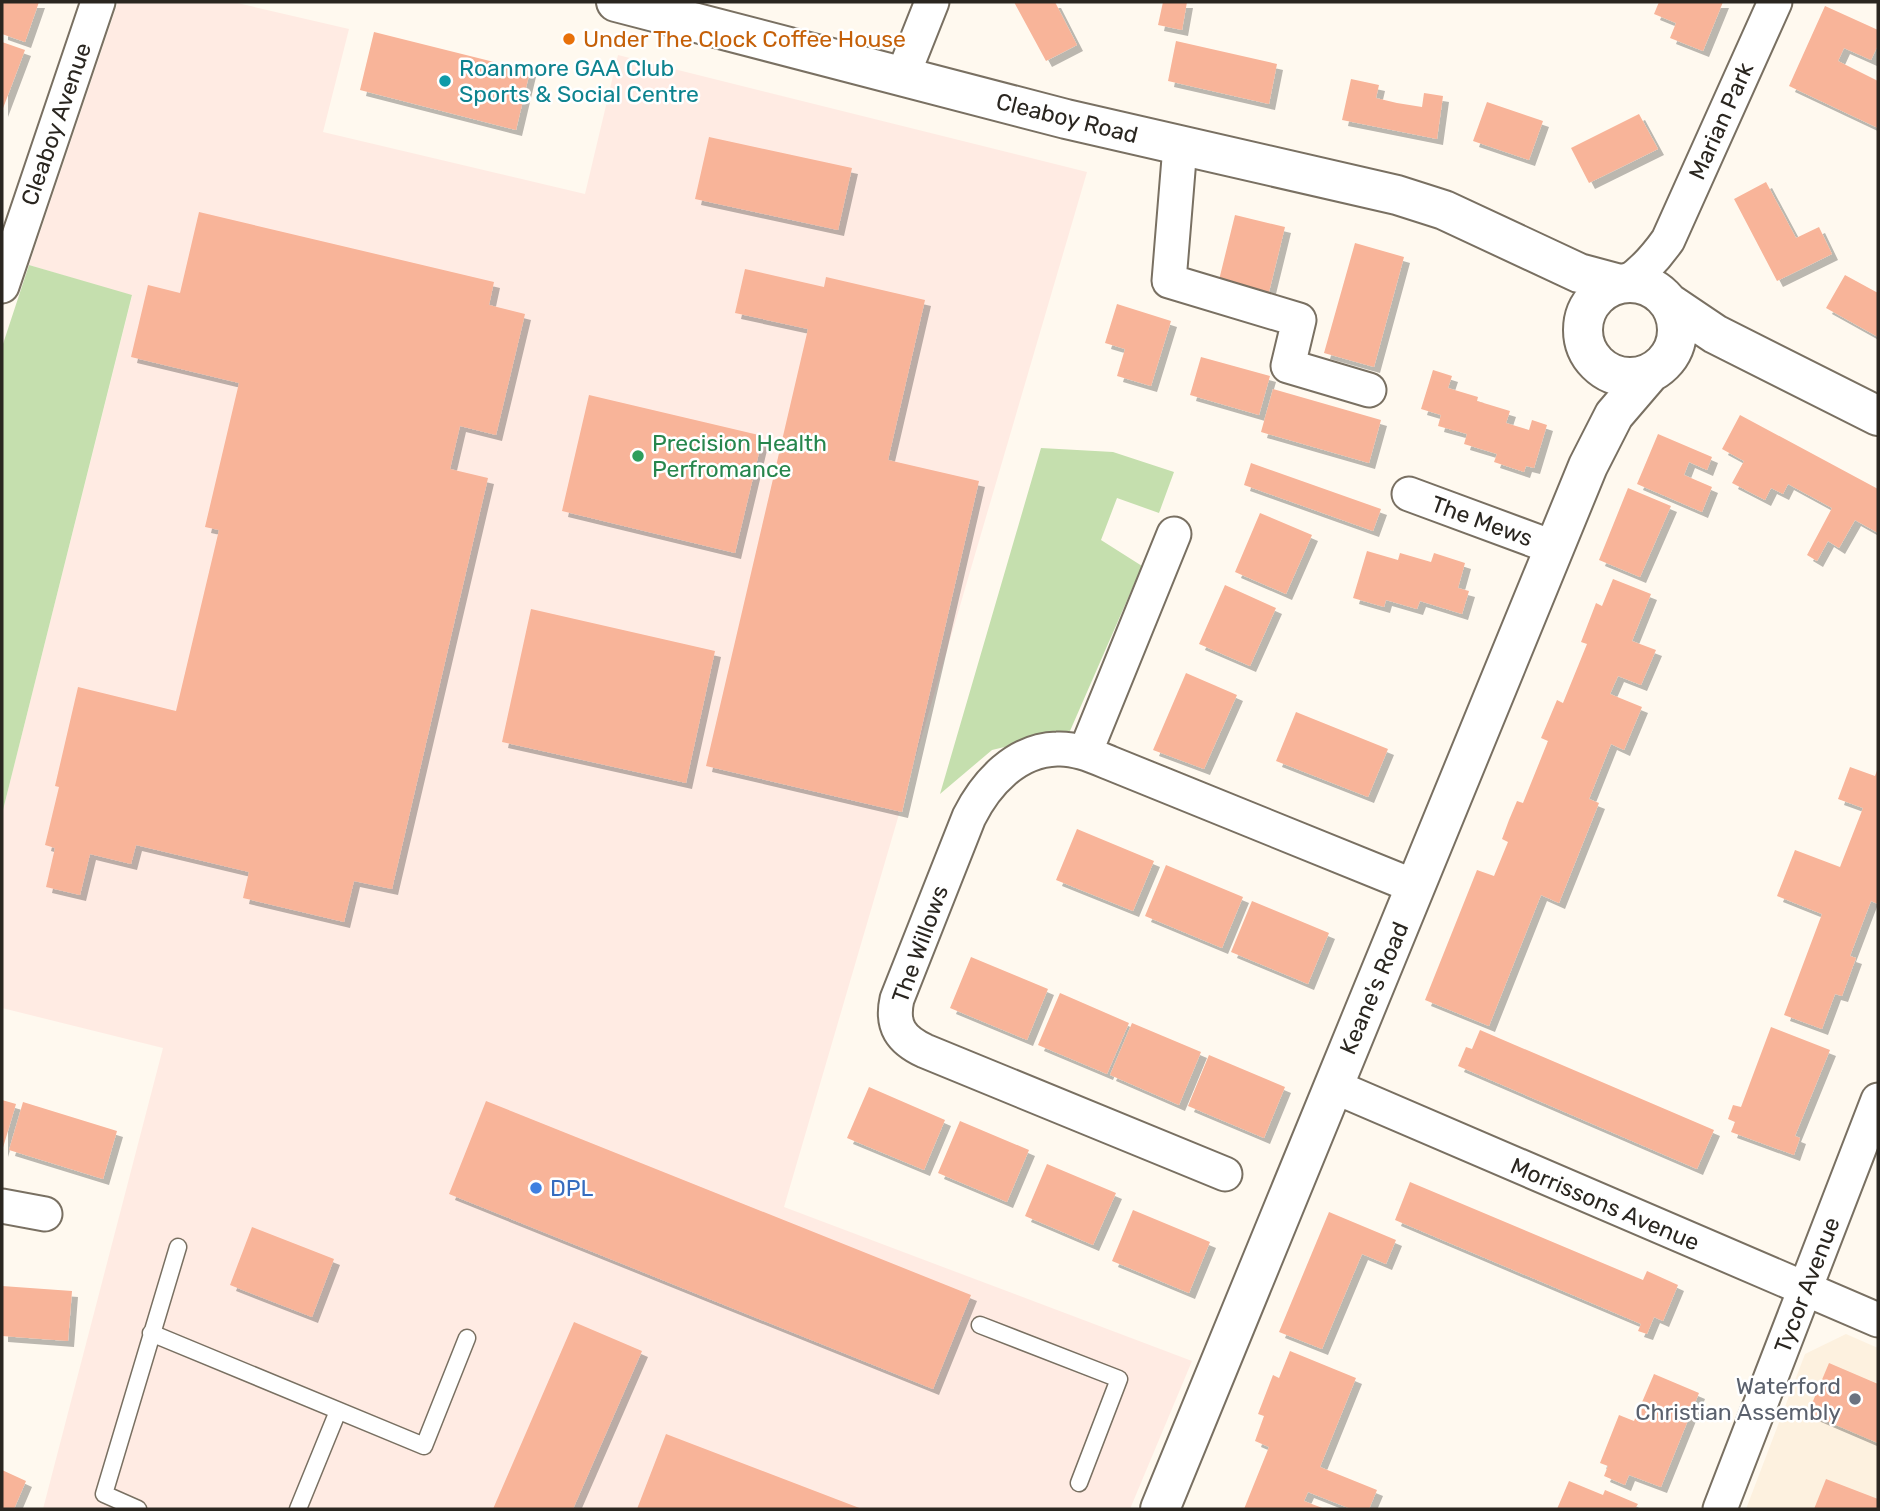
<svg xmlns="http://www.w3.org/2000/svg" width="1880" height="1511" font-family="Rubik,sans-serif">
  <defs>
    <filter id="shadow"><feDropShadow dx="6" dy="6" stdDeviation="0" flood-color="#0004"/></filter>
  </defs>
  <rect width="100%" height="100%" fill="#fff9ef"/>
  <path fill="#fdf1df" d="M1846,1334l32,14v161h-132l59,-155z"/>
  <path fill="#ffebe3" d="M118,2h115l116,27 -26,103 262,62 33,-139 469,117 -303,1035 408,154 -62,148h-1087l120,-461 -161,-40v-194l130,-518 -103,-31z"/>
  <path fill="#c5dfae" d="M29,265l103,30 -130,519v-467z
    M1041,448l72,4 61,20 -15,41 -42,-15 -16,42 41,26 -72,165 -78,19 -52,44z"/>
  <path fill="#f8b499" filter="url(#shadow)" d="M2,2h37l-14,40 -23,-8z
    M1014,2h41l22,43 -31,16z
    M1163,2h24l-5,28 -24,-5z
    M1659,2h64l-20,49 -33,-13 6,-15 -22,-9z
    M1825,6l53,24v15l-7,15 -27,-12 -6,13 40,20v47l-89,-42z
    M374,32l156,39 -14,59 -156,-40z
    M1176,41l101,23 -8,40 -101,-23z
    M2,42l23,8 -23,61z
    M1351,79l28,6 -3,13 21,5 25,4 2,-14 19,3 -6,43 -95,-19z
    M1487,102l56,19 -14,39 -56,-19z
    M1639,114l19,35 -69,34 -18,-35z
    M709,137l143,31 -14,62 -143,-31z
    M1766,182l30,56 23,-11 13,27 -55,27 -43,-82z
    M199,212l295,70 -5,23 36,9 -29,121 -36,-9 -10,43 38,9 -96,411 -38,-8 -10,41 -101,-24 6,-26 -113,-27 -5,19 -41,-10 -10,41 -34,-8 9,-39 -10,-3 14,-58 -4,-1 23,-99 98,24 43,-181 -14,-3 34,-144 -108,-26 17,-72 32,8z
    M1235,215l50,12 -16,65 -50,-12z
    M1355,243l49,14 -30,110 -50,-14z
    M745,269l79,18 2,-10 99,23 -37,160 91,21 -77,331 -196,-46 102,-437 -73,-16z
    M1845,275l33,18v44l-52,-29z
    M1117,304l54,17 -20,65 -34,-10 8,-27 -20,-6z
    M1201,357l69,19 -11,39 -69,-20z
    M1433,370l19,6 -4,12 30,9 -1,4 33,10 -4,12 23,7 3,-10 15,5 -13,43 -8,-2 -2,6 -30,-10 3,-8 -33,-10 3,-10 -29,-8 3,-11 -20,-6z
    M1273,389l108,31 -12,43 -108,-31z
    M589,395l174,41 -28,117 -173,-42z
    M1740,415l138,74v44l-23,-13 -16,28 -11,-7 -11,20 -10,-6 25,-47 -44,-24 -5,10 -12,-6 -6,12 -33,-17 12,-22 -22,-12z
    M1658,434l54,23 -5,13 -18,-8 -5,13 28,12 -10,25 -65,-28z
    M1251,463l130,46 -8,22 -129,-46z
    M1628,488l43,18 -31,71 -41,-17z
    M1260,513l52,22 -26,59 -51,-22z
    M1367,551l31,9 2,-7 31,9 3,-9 31,10 -7,25 11,3 -7,23 -42,-13 -3,8 -31,-9 -2,7 -31,-9z
    M1613,579l38,15 -19,47 24,9 -15,35 -23,-9 -8,18 32,13 -18,43 -13,-6 -22,55 10,4 -40,100 -18,-8 -52,131 -64,-26 52,-130 17,6 14,-34 -6,-3 7,-19 8,-19 6,2 25,-62 -7,-3 16,-38 6,3 24,-59 -6,-2 15,-39 6,3z
    M1225,585l51,23 -26,58 -51,-22z
    M531,609l184,42 -29,132 -184,-41z
    M1186,673l51,22 -33,74 -51,-19z
    M1296,712l92,37 -20,48 -92,-36z
    M1850,767l25,9 3,-8v136l-7,-3 -21,55 6,2 -14,38 -7,-2 -13,35 -38,-14 38,-101 -45,-18 18,-46 45,17 23,-59 -25,-9z
    M1077,829l77,32 -21,50 -77,-31z
    M1166,865l77,32 -21,51 -77,-32z
    M1252,901l77,32 -21,51 -77,-32z
    M971,957l77,32 -21,51 -77,-32z
    M1060,993l69,30 -22,51 -69,-29z
    M1132,1023l69,29 -22,53 -69,-30z
    M1771,1027l59,23 -35,86 5,2 -6,17 -63,-23 4,-10 -7,-3 5,-14 8,2z
    M1480,1030l234,100 -17,39 -239,-103 8,-19 6,2z
    M1209,1055l76,32 -21,51 -76,-32z
    M869,1087l76,33 -21,50 -77,-32z
    M2,1100l14,4 -14,47z
    M486,1101l485,194 -38,94 -484,-195z
    M23,1102l94,29 -14,48 -94,-29z
    M960,1121l69,29 -22,52 -69,-29z
    M1047,1164l69,29 -23,52 -68,-29z
    M1410,1182l233,98 4,-9 31,14 -15,36 -9,-4 -7,17 -9,-3 3,-7 -246,-104z
    M1133,1210l77,32 -21,51 -77,-32z
    M1329,1212l67,28 -10,24 -24,-10 -40,95 -43,-17z
    M252,1227l82,32 -22,58 -82,-32z
    M2,1286l70,5 -4,50 -66,-5z
    M574,1322l68,29 -69,158h-80z
    M1290,1351l66,27 -36,89 57,23 -8,19h-18l-43,-17 -4,9 21,8h-81l25,-62 -14,-6 9,-25 -6,-2 15,-39 6,3z
    M1829,1363l49,21v59l-70,-30z
    M1654,1374l45,19 -38,94 -32,-12 -4,10 -21,-9 4,-10 -8,-3 19,-48 15,6z
    M666,1434l196,75h-225z
    M2,1470l24,11 -12,28h-12z
    M1826,1479l52,20v10h-64z
    M1569,1481l34,14 2,-5 33,14 -3,5h-78z"/>
  <g fill="none" stroke-linecap="round" stroke-linejoin="round">
    <defs>
      <path id="lane" d="M980,1325l139,54 -40,104
        M151,1333l273,113 43,-108
        M138,1509l-34,-15 74,-247
        M298,1509l40,-98"/>
      <path id="street" d="M903,75l29,-73
        M1180,146l-11,135 130,39 -11,46 81,24
        M1626,283c17,-11 30,-26 42,-43l107,-238
        M2,286l96,-284
        M1409,494l146,54
        M1085,753l89,-219
        M1333,1086l545,234
        M1225,1174l-300,-123c-24,-11 -34,-25 -28,-52l72,-182c17,-34 47,-67 88,-68 18,-1 36,7 53,14l306,124
        M2,1206l43,8
        M1720,1509l158,-409"/>
      <path id="secondary" d="M616,2l450,117 331,76 47,15 135,63 41,11
        M1583 330a47 47 0 1 1 94 0a47 47 0 1 1-94 0Z
        M1669,303l46,31 163,82
        M1160,1509l428,-1043 26,-51 36,-42"/>
    </defs>
    <use href="#lane" stroke="#797062" stroke-width="19"/>
    <use href="#street" stroke="#797062" stroke-width="37"/>
    <use href="#secondary" stroke="#797062" stroke-width="42"/>
    <use href="#lane" stroke="#fff" stroke-width="16"/>
    <use href="#street" stroke="#fff" stroke-width="33"/>
    <use href="#secondary" stroke="#fff" stroke-width="38"/>
  </g>
  <circle fill="#e8710a" stroke="#fff" stroke-width="2.5" cx="569" cy="39" r="7"/>
  <circle fill="#0f9aa8" stroke="#fff" stroke-width="2.5" cx="445" cy="81" r="7"/>
  <circle fill="#2e9e5b" stroke="#fff" stroke-width="2.5" cx="638" cy="456" r="7"/>
  <circle fill="#3f7fe0" stroke="#fff" stroke-width="2.5" cx="536" cy="1188" r="7"/>
  <circle fill="#6b7280" stroke="#fff" stroke-width="2.5" cx="1855" cy="1399" r="7"/>
  <g text-anchor="middle" stroke-width="5" stroke-linejoin="round" paint-order="stroke">
    <g font-size="23" fill="#c56008" stroke="#fff" text-anchor="start">
      <text x="583" y="47">Under The Clock Coffee House</text>
    </g>
    <g font-size="23" fill="#0d838f" stroke="#fff" text-anchor="start">
      <text x="459" y="76">Roanmore GAA Club<tspan x="459" dy="26">Sports &amp; Social Centre</tspan></text>
    </g>
    <g font-size="23" fill="#2a2620" stroke="#fff">
      <text transform="translate(1067 118) rotate(14)" y="8">Cleaboy Road</text>
      <text transform="translate(1721 121) rotate(-66)" y="8">Marian Park</text>
      <text transform="translate(56 124) rotate(-71)" y="8">Cleaboy Avenue</text>
      <text transform="translate(1482 521) rotate(20)" y="8">The Mews</text>
      <text transform="translate(920 944) rotate(-70)" y="8">The Willows</text>
      <text transform="translate(1374 988) rotate(-67)" y="8">Keane's Road</text>
      <text transform="translate(1605 1204) rotate(23)" y="8">Morrissons Avenue</text>
      <text transform="translate(1807 1285) rotate(-69)" y="8">Tycor Avenue</text>
    </g>
    <g font-size="23" fill="#27864d" stroke="#fff" text-anchor="start">
      <text x="652" y="451">Precision Health<tspan x="652" dy="26">Perfromance</tspan></text>
    </g>
    <g font-size="23" fill="#366cbe" stroke="#fff" text-anchor="start">
      <text x="550" y="1196">DPL</text>
    </g>
    <g font-size="23" fill="#5b616d" stroke="#fff" text-anchor="end">
      <text x="1841" y="1394">Waterford<tspan x="1841" dy="26">Christian Assembly</tspan></text>
    </g>
  </g>
  <rect width="1880" height="1511" fill="none" stroke="#2a2620" stroke-width="7"/>
</svg>
